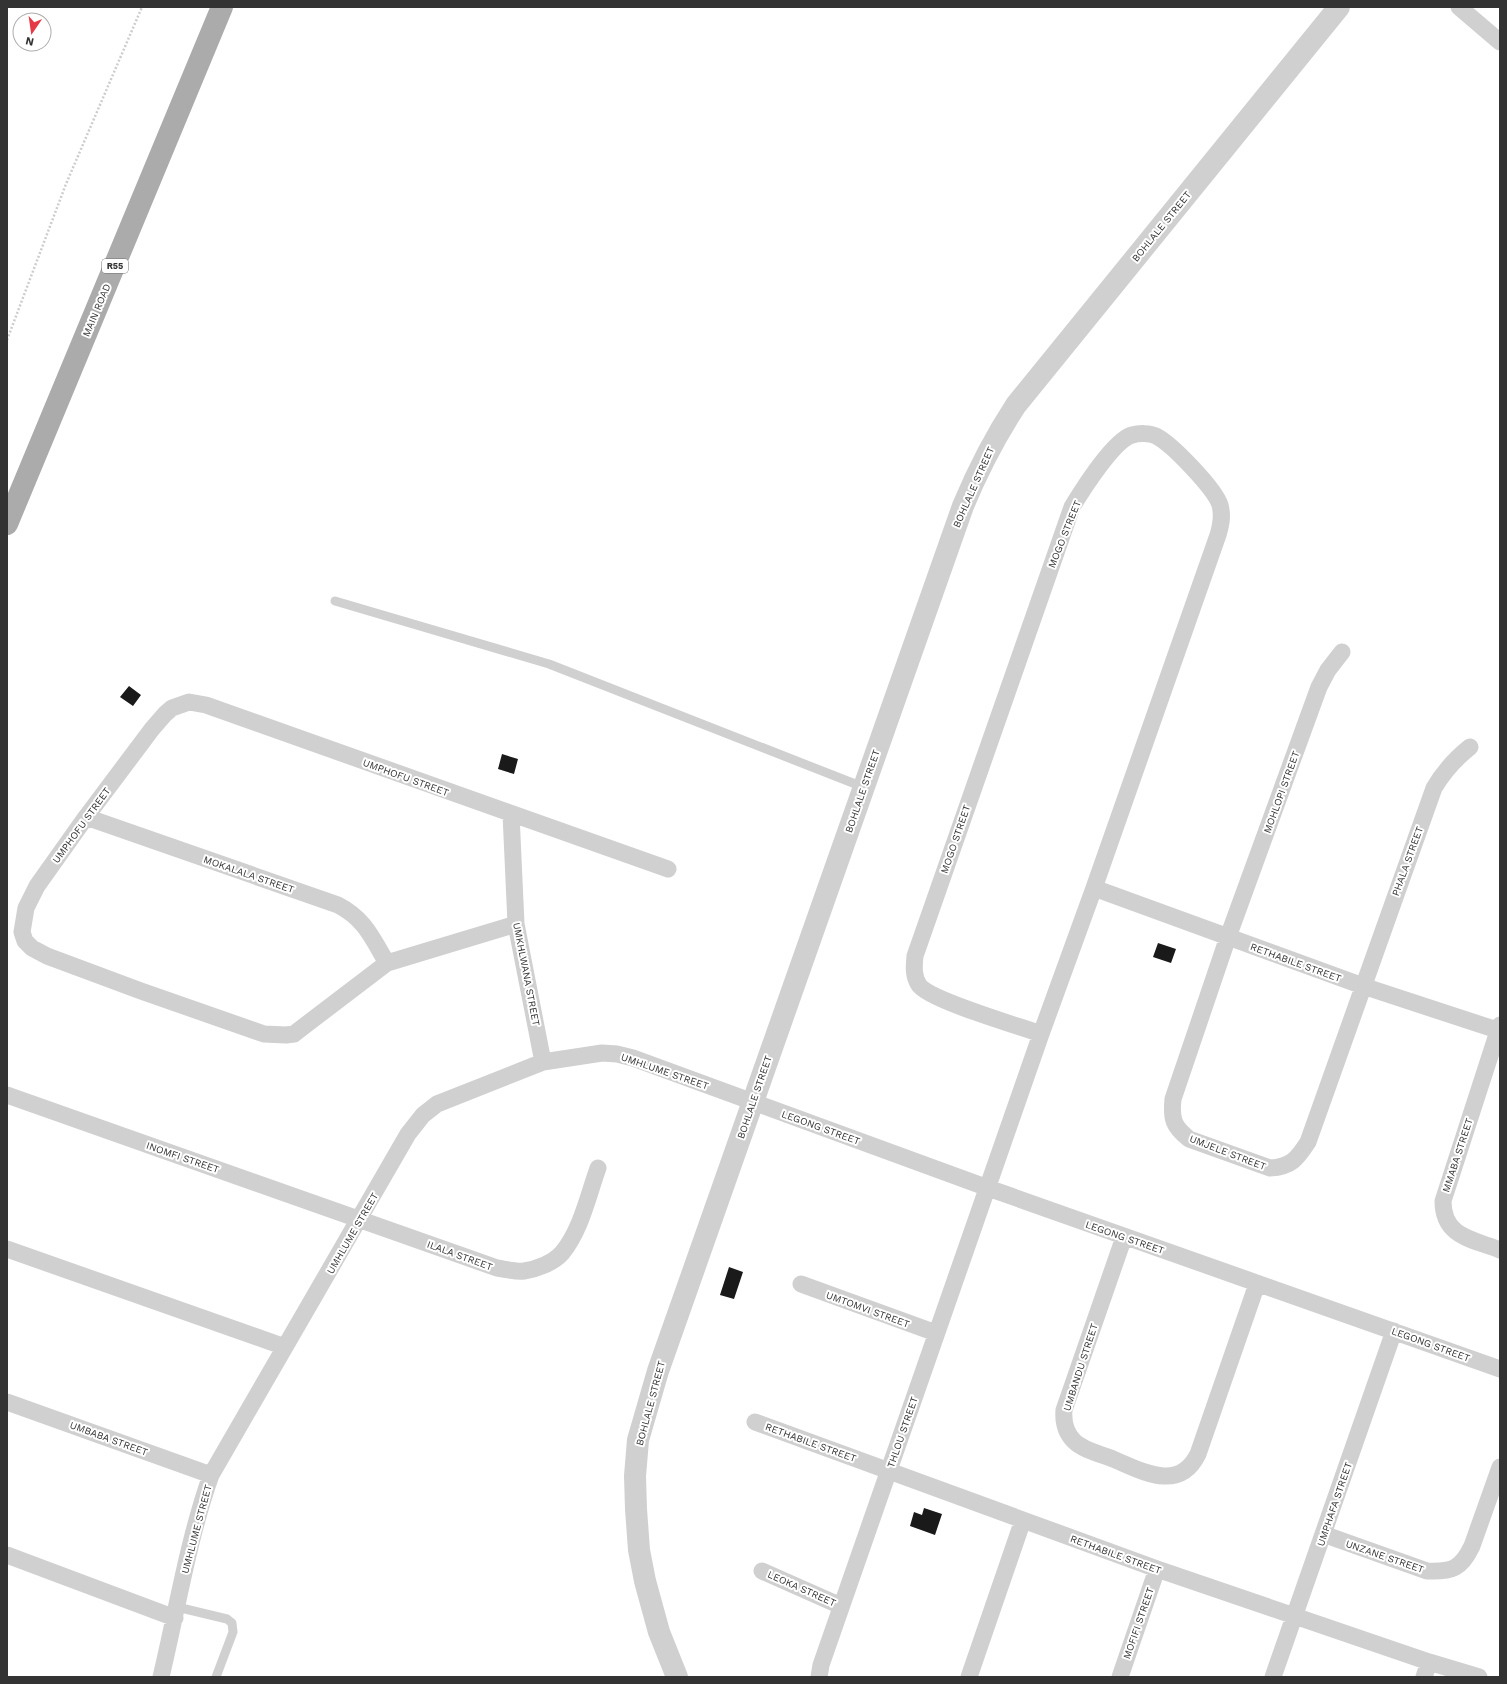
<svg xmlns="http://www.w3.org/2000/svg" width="1507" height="1684" font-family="'Work Sans',sans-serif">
  <rect width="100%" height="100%" fill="#fff"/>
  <path fill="#1a1a1a" d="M129,686l12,9 -8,11 -13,-9z
    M502,754l16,5 -4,15 -16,-5z
    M1158,943l18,6 -5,14 -18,-6z
    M729,1267l14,5 -9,27 -14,-4z
    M924,1508l18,6 -7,21 -25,-9 4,-14 8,3z"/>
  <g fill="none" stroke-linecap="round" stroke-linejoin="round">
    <path stroke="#cdcdcd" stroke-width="2.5" stroke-dasharray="2 2" stroke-linecap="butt" d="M7,340l59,-156 76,-177"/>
    <path stroke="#d0d0d0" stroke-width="9" d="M335,601l214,63 314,123
      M177,1607l50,12 5,4 1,9 -17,45"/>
    <path stroke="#d0d0d0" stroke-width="17" d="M1459,7l41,35
      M1342,652l-14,18 -9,17 -91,250 -55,162c-2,20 0,27 16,40l81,29c21,-1 27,-9 38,-26l126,-354c10,-17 21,-29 36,-41
      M511,814l5,110 27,138
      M86,817l252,88c27,14 34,33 49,58
      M1094,888l269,98 137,45
      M516,924l-129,39 -84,64 -9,7 -8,1 -22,-1 -123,-43 -94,-35 -15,-8 -7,-7 -3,-9 4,-24 11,-22 49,-69 66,-88 13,-15 7,-6 17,-6 17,3 462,164
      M1500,1025l-57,176c0,36 29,38 57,49
      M7,1095l490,173c8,1 19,4 27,3 13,-2 29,-8 38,-18 19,-23 26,-57 36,-85
      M1124,1237l-60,173c-1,12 1,22 10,31 9,9 26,13 39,18 29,12 66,34 85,-5l59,-170
      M7,1249l278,98
      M801,1284l135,49
      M7,1402l204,73
      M755,1422l402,147 272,93 50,15
      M1323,1534l104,37c25,1 34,-2 45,-25l28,-79
      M7,1555l168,63
      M762,1571l79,35
      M161,1677c16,-67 27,-137 50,-202l197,-341 15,-19 14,-11 106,-42 59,-9 15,1 16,4 355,130 512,181
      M819,1677l2,-12 220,-631 53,-146 124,-353c3,-10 5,-19 2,-30 -5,-16 -48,-61 -64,-69 -6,-3 -17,-3 -24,-1 -18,5 -49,54 -60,72l-157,449c-1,10 -2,20 4,29 10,15 100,41 122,49
      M969,1677l54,-157
      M1120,1677l37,-108
      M1273,1677l121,-346
      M1424,1677l5,-15"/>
    <path stroke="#d0d0d0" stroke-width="22" d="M677,1677l-18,-45 -14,-51 -6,-31 -3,-41 -1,-33 3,-36 20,-69 305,-865c15,-36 32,-69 53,-101l323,-398"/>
    <path stroke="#ababab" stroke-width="22" d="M7,524l215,-517"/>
  </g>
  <g text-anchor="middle" stroke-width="4" stroke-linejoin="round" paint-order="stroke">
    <rect fill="#fff" stroke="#707070" stroke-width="1" x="102" y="259" width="26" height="14" rx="3"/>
    <g font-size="9" font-weight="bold" fill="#333">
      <text x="115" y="269">R55</text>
    </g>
    <g font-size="10" fill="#333" stroke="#fff">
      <text transform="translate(1161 226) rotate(-51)" y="4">BOHLALE STREET</text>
      <text transform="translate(96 310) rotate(-67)" y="4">MAIN ROAD</text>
      <text transform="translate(973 487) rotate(-66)" y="4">BOHLALE STREET</text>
      <text transform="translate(1064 534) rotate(-68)" y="4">MOGO STREET</text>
      <text transform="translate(406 777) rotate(20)" y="4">UMPHOFU STREET</text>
      <text transform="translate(862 791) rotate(-71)" y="4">BOHLALE STREET</text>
      <text transform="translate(1281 792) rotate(-70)" y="4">MOHLOPI STREET</text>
      <text transform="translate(81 825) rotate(-54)" y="4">UMPHOFU STREET</text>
      <text transform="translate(955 839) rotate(-71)" y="4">MOGO STREET</text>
      <text transform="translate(1407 861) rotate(-70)" y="4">PHALA STREET</text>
      <text transform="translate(249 874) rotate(19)" y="4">MOKALALA STREET</text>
      <text transform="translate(1296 962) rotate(20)" y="4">RETHABILE STREET</text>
      <text transform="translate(527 974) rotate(79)" y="4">UMKHLWANA STREET</text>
      <text transform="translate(665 1071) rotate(19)" y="4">UMHLUME STREET</text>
      <text transform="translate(754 1097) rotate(-71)" y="4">BOHLALE STREET</text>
      <text transform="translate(821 1127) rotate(20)" y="4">LEGONG STREET</text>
      <text transform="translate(1228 1152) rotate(21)" y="4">UMJELE STREET</text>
      <text transform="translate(1457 1155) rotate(-72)" y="4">MMABA STREET</text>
      <text transform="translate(183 1157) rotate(19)" y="4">INOMFI STREET</text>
      <text transform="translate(352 1233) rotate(-60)" y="4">UMHLUME STREET</text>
      <text transform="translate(1125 1237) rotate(19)" y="4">LEGONG STREET</text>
      <text transform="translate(460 1255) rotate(20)" y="4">ILALA STREET</text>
      <text transform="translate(868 1309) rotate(20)" y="4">UMTOMVI STREET</text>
      <text transform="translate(1431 1344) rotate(20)" y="4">LEGONG STREET</text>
      <text transform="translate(1080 1367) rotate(-72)" y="4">UMBANDU STREET</text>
      <text transform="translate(650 1403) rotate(-75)" y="4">BOHLALE STREET</text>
      <text transform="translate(902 1432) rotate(-71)" y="4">THLOU STREET</text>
      <text transform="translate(109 1438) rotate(20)" y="4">UMBABA STREET</text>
      <text transform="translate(811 1442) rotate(20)" y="4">RETHABILE STREET</text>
      <text transform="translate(1334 1504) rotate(-71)" y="4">UMPHAFA STREET</text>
      <text transform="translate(196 1529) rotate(-75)" y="4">UMHLUME STREET</text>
      <text transform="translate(1116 1554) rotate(20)" y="4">RETHABILE STREET</text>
      <text transform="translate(1385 1556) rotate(19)" y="4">UNZANE STREET</text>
      <text transform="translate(802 1588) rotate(24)" y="4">LEOKA STREET</text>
      <text transform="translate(1138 1623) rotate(-71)" y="4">MOFIFI STREET</text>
    </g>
  </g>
  <rect width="1507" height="1684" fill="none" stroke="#333333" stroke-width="16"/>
  <g transform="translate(32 32) rotate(193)"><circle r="19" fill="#ffffff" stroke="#adadad"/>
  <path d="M0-3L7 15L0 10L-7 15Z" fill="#e63946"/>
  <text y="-6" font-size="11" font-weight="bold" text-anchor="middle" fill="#333333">N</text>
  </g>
</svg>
